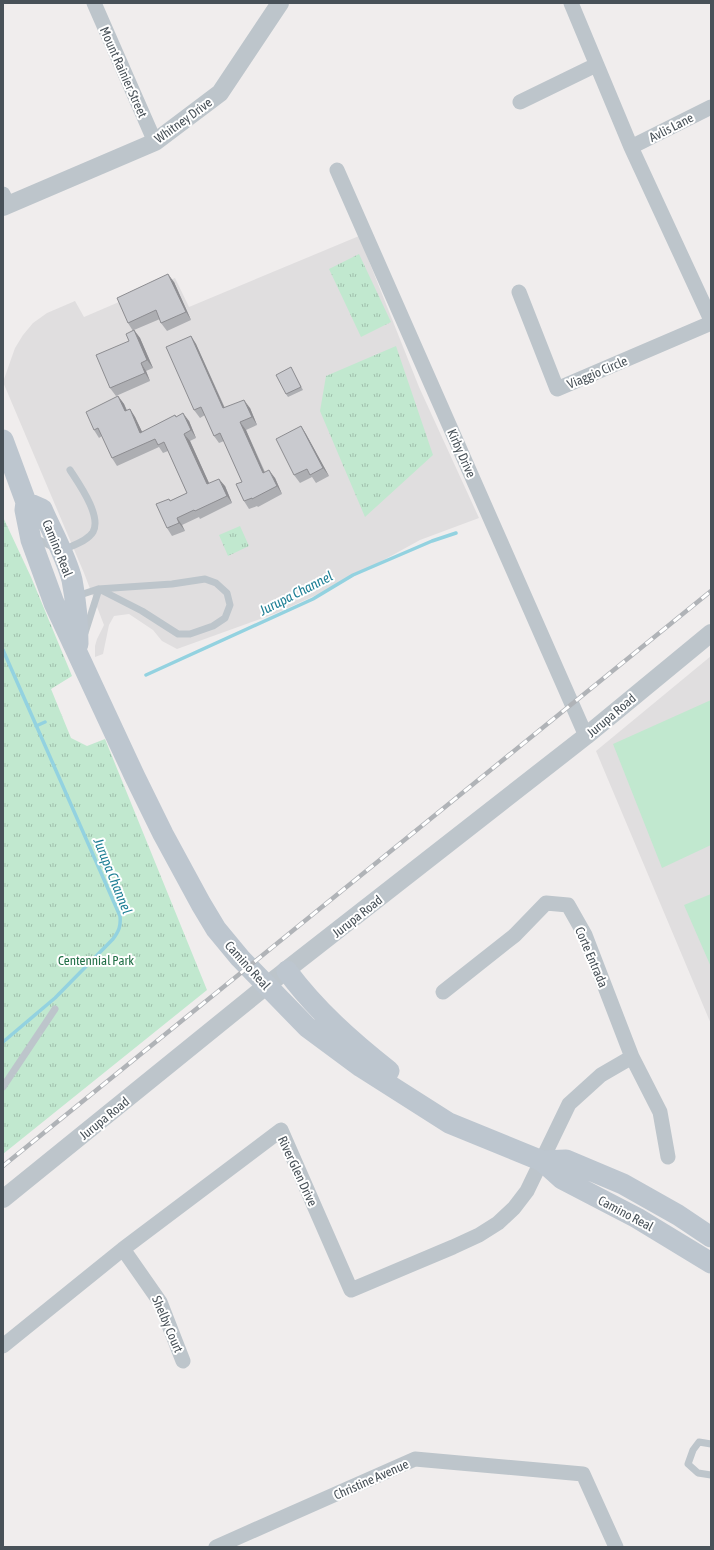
<svg xmlns="http://www.w3.org/2000/svg" width="714" height="1550" font-family="'Asap Condensed',sans-serif">
  <defs>
    <pattern id="grass-tufts" width="24" height="20" patternUnits="userSpaceOnUse"><rect width="24" height="20" fill="#c1e8cf"/><path d="M3 7l-1-3M5 7V3M7 7l1-3M15 17l-1-3M17 17v-4M19 17l1-3" fill="none" stroke="#9fbeab"/></pattern>
  </defs>
  <rect width="100%" height="100%" fill="#f0eded"/>
  <path fill="#e0dedf" d="M359,236l60,151 60,131 -59,22 -80,44 -63,29 -100,36 -15,-8 -9,-11 -24,-16 -15,2 -5,9 -6,29 -8,3v-11l2,-7 7,-14 -20,-52 -81,-191 12,-34 8,-13 10,-12 14,-10 28,-12 9,16 91,-39 14,29z
    M711,656v368l-115,-273z"/>
  <path fill="url(#grass-tufts)" d="M359,254l32,68 -30,15 -32,-68z
    M396,346l37,109 -68,62 -45,-106 6,-35z
    M3,517l28,60 41,99 -21,13 20,49 16,8 18,-7 102,251 -204,164z
    M240,526l9,20 -21,10 -9,-21z"/>
  <path fill="#c1e8cf" d="M711,700v145l-49,23 -49,-124z
    M711,894v73l-27,-62z"/>
  <g fill="none" stroke-linecap="round" stroke-linejoin="round">
    <path stroke="#93d2e0" stroke-width="3.5" d="M3,650l117,266c1,10 -1,15 -7,23l-58,59 -52,44
      M146,675l167,-76 40,-24 79,-34 24,-8
      M36,726l9,-4"/>
    <path stroke="#bdc5cb" stroke-width="7" d="M35,538l26,13c9,-5 26,-9 32,-19 9,-16 -14,-48 -23,-62
      M77,596l21,-7 74,-5 33,-5 11,4 11,10 3,12 -5,13 -12,8 -23,8h-12l-36,-23 -43,-22
      M85,633l14,-44
      M3,1087l52,-78
      M711,1444l-12,-2 -6,8 -5,14 10,9 13,2"/>
    <path stroke="#bdc5cb" stroke-width="15" d="M94,3l61,139
      M571,3l60,144 80,173
      M520,102l76,-37
      M631,147l80,-40
      M337,170l249,566
      M3,194l5,11
      M519,292l38,97 154,-66
      M443,992l72,-57 31,-32 22,2 17,30 47,122 28,55 8,45
      M123,1249l37,53 23,59
      M3,1346l120,-97 158,-119 70,160 102,-43 26,-12 19,-12 16,-15 13,-17 42,-87 32,-29 31,-18
      M216,1547l199,-88 168,15 33,73"/>
    <path stroke="#bdc5cb" stroke-width="18" d="M3,207l152,-65 65,-49 60,-90
      M3,1199l263,-213 320,-250 125,-103"/>
    <path stroke="#bdc6cf" stroke-width="21" d="M3,440l23,62 -1,8 6,30 23,63 81,174 28,57 38,70 15,25 24,29 67,69 54,40 88,56 93,38 20,18 75,39 74,45
      M26,502l16,7c10,23 24,47 30,71 4,21 6,43 6,64
      M287,971c29,39 64,70 102,100
      M542,1161l24,-1 57,24 55,31 33,22"/>
    <defs>
      <path id="rail" d="M3,1166l708,-575"/>
    </defs>
    <use href="#rail" stroke="#b0b3b7" stroke-width="4.5"/>
    <use href="#rail" stroke="#fff" stroke-width="3" stroke-dasharray="9" stroke-linecap="butt"/>
  </g>
  <path fill="#adaeb2" d="M174,282l17,38 -24,11 -6,-8 -1,-4 -26,11 6,8 13,30 -7,3 4,10 -34,15 -6,-8 19,-47 4,-10 -5,-8z
    M191,336l5,8 29,64h25l7,17 -11,5 19,42 10,6 7,16 -24,13 -1,-1 -8,3 -5,-8 -2,-19 -18,-41 -5,2 -5,-7 -9,-21 -5,3 -6,-8z
    M291,367l12,23 -15,7 -2,-3z
    M118,396l6,8 3,6 3,-1 5,8 7,15 34,-15 13,4 7,17 -6,3 19,42 16,3 7,17 -32,16 -1,-2 -17,8 3,6 -13,5 -5,-8 3,-27 17,-8 -19,-42 -5,2 -4,-6 -42,19 -5,-8 -10,-22 -3,2 -5,-8z
    M301,426l5,8 23,42 -13,7 -4,-6 -12,6 -6,-8z"/>
  <path fill="#8d8d91" d="M168,274l6,8 17,38 -5,-8z
    M134,330l6,8 13,30 -6,-8z
    M191,336l5,8 32,72 -5,-8z
    M141,363l5,8 4,10 -5,-8z
    M118,396l6,8 6,15 -5,-8z
    M244,400l6,8 7,17 -5,-8z
    M130,409l5,8 11,23 -6,-7z
    M183,413l6,8 7,17 -5,-8z
    M240,422l6,8 22,51 -5,-8z
    M301,426l5,8 23,42 -6,-8z
    M184,434l6,7 23,51 -6,-8z
    M269,470l6,8 7,16 -5,-8z
    M219,479l6,7 7,17 -5,-7z
    M177,518l5,7 3,6 -6,-8z"/>
  <path fill="#c9cacf" stroke="#8d8d91" d="M168,274l18,38 -25,11 -5,-13 -28,13 -11,-25z
    M134,330l13,30 -6,3 4,10 -35,15 -14,-33 33,-14 -3,-7z
    M191,336l32,72 21,-8 8,17 -12,5 23,51 6,-3 8,16 -25,13v-1l-8,3 -8,-17 6,-2 -22,-49 -6,3 -13,-29 -7,3 -28,-63z
    M291,367l10,20 -15,7 -10,-19z
    M118,396l7,15 5,-2 10,24 35,-18 1,2 7,-4 8,17 -7,4 23,50 12,-5 8,17 -32,15 -1,-1 -17,8 2,5 -12,5 -11,-24 13,-5 1,2 17,-8 -23,-51 -6,3 -3,-6 -43,19 -14,-30 -4,2 -8,-18z
    M301,426l22,42 -13,7 -3,-6 -13,6 -18,-36z"/>
  <g text-anchor="middle" stroke-width="4" stroke-linejoin="round" paint-order="stroke">
    <g font-size="13" fill="#485158" stroke="#fff">
      <text transform="translate(124 72) rotate(66)" y="5">Mount Rainier Street</text>
      <text transform="translate(183 120) rotate(-36)" y="5">Whitney Drive</text>
      <text transform="translate(671 127) rotate(-27)" y="5">Avlis Lane</text>
      <text transform="translate(597 372) rotate(-23)" y="5">Viaggio Circle</text>
      <text transform="translate(462 453) rotate(66)" y="5">Kirby Drive</text>
      <text transform="translate(58 548) rotate(68)" y="5">Camino Real</text>
      <text transform="translate(611 715) rotate(-40)" y="5">Jurupa Road</text>
      <text transform="translate(357 916) rotate(-38)" y="5">Jurupa Road</text>
      <text transform="translate(592 957) rotate(67)" y="5">Corte Entrada</text>
      <text transform="translate(248 965) rotate(48)" y="5">Camino Real</text>
      <text transform="translate(104 1118) rotate(-39)" y="5">Jurupa Road</text>
      <text transform="translate(298 1171) rotate(65)" y="5">River Glen Drive</text>
      <text transform="translate(626 1213) rotate(28)" y="5">Camino Real</text>
      <text transform="translate(168 1324) rotate(67)" y="5">Shelby Court</text>
      <text transform="translate(371 1479) rotate(-24)" y="5">Christine Avenue</text>
    </g>
    <g font-size="13" fill="#227047" stroke="#fff">
      <text x="96" y="965">Centennial Park</text>
    </g>
    <g font-size="14" font-style="italic" fill="#1e7f95" stroke="#fff">
      <text transform="translate(296 593) rotate(-27)" y="5">Jurupa Channel</text>
      <text transform="translate(113 876) rotate(68)" y="5">Jurupa Channel</text>
    </g>
  </g>
  <rect width="714" height="1550" fill="none" stroke="#485158" stroke-width="8"/>
</svg>
